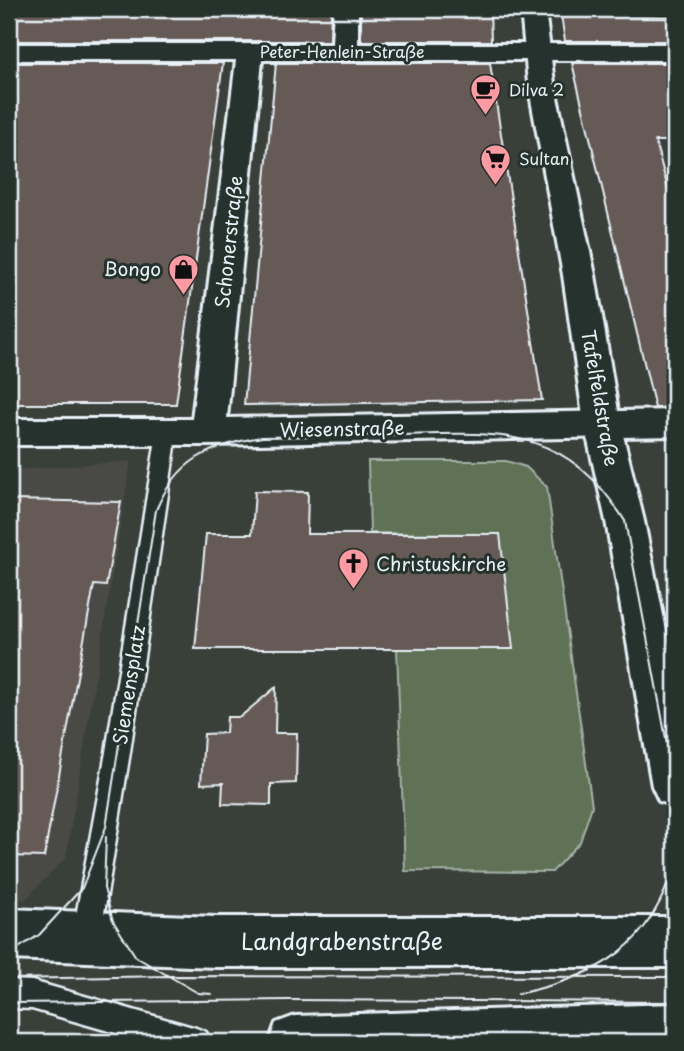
<svg xmlns="http://www.w3.org/2000/svg" width="684" height="1051" font-family="'Playpen Sans',sans-serif">
  <rect width="100%" height="100%" fill="#393f39"/>
  <filter id="ink" filterUnits="userSpaceOnUse"><feTurbulence type="fractalNoise" baseFrequency=".0143" numOctaves="2"/><feDisplacementMap in="SourceGraphic" scale="14" xChannelSelector="R" yChannelSelector="G"/><feConvolveMatrix kernelMatrix="1 2 1 2 8 2 1 2 1" color-interpolation-filters="sRGB"/></filter>
  <g filter="url(#ink)">
    <path fill="#494a45" d="M131,461l-65,397 -41,42h-16v-430z"/>
    <path fill="#5e7255" stroke="#a3b2a6" stroke-width="2" d="M368,461h138l20,6 21,20 45,319 -12,36 -28,30 -147,-1 -8,-222 64,-115 -91,-1z"/>
    <path fill="#655a55" stroke="#e8f1f8" stroke-width="2" d="M9,9h322l-1,32h-321z
      M361,9h129l1,32h-130z
      M560,9h56l6,7h53v25h-110z
      M9,63h214l-47,341h-167z
      M271,63h219l52,337 -298,5 32,-342z
      M572,63h103v78h-20l20,73v193l-20,1z
      M255,491l53,1 -1,42h193l13,115h-318l11,-115h46z
      M9,500l112,2 -15,84 -12,-1 -50,272 -35,-1z
      M276,687l-1,46h22l-1,50 -25,1v21l-49,-1 1,-21 -22,1 3,-50 22,-1 1,-16h13z"/>
    <g fill="none" stroke-linecap="round" stroke-linejoin="round">
      <defs>
        <path id="lane" d="M167,426l7,2 3,5 -47,319 -30,186 -4,10 -10,4 -10,-4 -4,-10 34,-186 51,-319 3,-5z
          M9,980l23,1 164,47 10,4 4,10h-63l-115,-33 -23,-1z"/>
        <path id="street" d="M334,9h24v35h317v16h-413l-35,358 448,-8v26l-467,9h-199v-26h183l44,-359h-227v-16h323z"/>
        <path id="secondary" d="M521,9h24l9,74 41,192 25,148 24,98 31,154v132l-16,-6 -7,-15 -46,-265 -22,-98 -21,-148 -35,-192z
          M9,909l207,8h459v50h-459l-207,-8z
          M675,1004v38h-406l7,-19 19,-7z"/>
      </defs>
      <use href="#lane" stroke="#e8f1f8" stroke-width="5"/>
      <use href="#street" stroke="#e8f1f8" stroke-width="6"/>
      <use href="#secondary" stroke="#e8f1f8" stroke-width="6"/>
      <use href="#lane" fill="#26332d" fill-rule="evenodd"/>
      <use href="#street" fill="#26332d" fill-rule="evenodd"/>
      <use href="#secondary" fill="#26332d" fill-rule="evenodd"/>
      <path stroke="#e8f1f8" stroke-width="2" d="M106,837l-2,51 9,33 23,36 62,36 14,1
        M9,954l30,-19 43,-47 24,-61 50,-317c21,-50 54,-65 106,-73 45,-1 89,-1 134,-2 102,-2 168,-12 229,86l50,265
        M9,979l160,-3 506,1
        M518,994c83,-19 134,-47 157,-133
        M9,1003l278,-3 388,2"/>
    </g>
  </g>
  <defs>
    <symbol id="cafe-pin" viewBox="-11 -11 22 30"><path d="M0 17L-7.5 6A9.5 9.5 0 1 1 7.5 6Z" fill="#ff9aa2" stroke="#26332d"/><path d="M-5.5-4.5H6V0H3Q3 3.5 0 3.5H-2.5Q-5.5 3.5-5.5 0ZM3-3.2v2h1.7v-2ZM-6 4.5H4V6H-6Z" fill="#111"/></symbol>
    <symbol id="supermarket-pin" viewBox="-11 -11 22 30"><path d="M0 17L-7.5 6A9.5 9.5 0 1 1 7.5 6Z" fill="#ff9aa2" stroke="#26332d"/><path d="M-6-5.5h2.5l.6 2H6L4.5 2H-2.5L-4.4-4H-6ZM-1.5 3.2a1.3 1.3 0 1 0 .1 0ZM3 3.2a1.3 1.3 0 1 0 .1 0Z" fill="#111"/></symbol>
    <symbol id="shop-pin" viewBox="-11 -11 22 30"><path d="M0 17L-7.5 6A9.5 9.5 0 1 1 7.5 6Z" fill="#ff9aa2" stroke="#26332d"/><path d="M-5-2.5h2.3a2.7 3.5 0 0 1 5.4 0H5L5.5 6h-11ZM-1.5-2.5h3a1.5 2.3 0 0 0-3 0Z" fill="#111"/></symbol>
    <symbol id="church-pin" viewBox="-11 -11 22 30"><path d="M0 17L-7.5 6A9.5 9.5 0 1 1 7.5 6Z" fill="#ff9aa2" stroke="#26332d"/><path d="M-1.2-6h2.4v3.5h3.3v2.4h-3.3V6h-2.4V-.1h-3.3v-2.4h3.3Z" fill="#111"/></symbol>
  </defs>
  <g fill-rule="evenodd">
    <use href="#cafe-pin" x="468" y="72" width="35" height="47"/>
    <use href="#supermarket-pin" x="478" y="142" width="35" height="47"/>
    <use href="#shop-pin" x="166" y="252" width="35" height="47"/>
    <use href="#church-pin" x="336" y="546" width="35" height="47"/>
  </g>
  <g text-anchor="middle" stroke-width="6" stroke-linejoin="round" paint-order="stroke">
    <g font-size="16" fill="#e8f1f8" stroke="#26332d">
      <text x="342" y="58">Peter-Henlein-Straße</text>
    </g>
    <g font-size="16" fill="#e8f1f8" stroke="#26332d" text-anchor="start">
      <text x="509" y="96">Dilva 2</text>
      <text x="519" y="165">Sultan</text>
    </g>
    <g font-size="19" fill="#e8f1f8" stroke="#26332d">
      <text transform="translate(229 242) rotate(-84)" y="7">Schonerstraße</text>
      <text transform="translate(600 398) rotate(80)" y="7">Tafelfeldstraße</text>
      <text transform="translate(342 429) rotate(-1)" y="7">Wiesenstraße</text>
      <text transform="translate(129 685) rotate(-81)" y="7">Siemensplatz</text>
    </g>
    <g font-size="19" fill="#e8f1f8" stroke="#26332d" text-anchor="end">
      <text x="161" y="276">Bongo</text>
      <text x="376" y="571" text-anchor="start">Christuskirche</text>
    </g>
    <g font-size="23" fill="#e8f1f8" stroke="#26332d">
      <text x="342" y="950">Landgrabenstraße</text>
    </g>
  </g>
  <rect width="684" height="1051" fill="none" stroke="#26332d" stroke-width="35"/>
  <rect x="18" y="18" width="649" height="1016" fill="none" stroke="#e8f1f8" stroke-width="2.5" filter="url(#ink)"/>
</svg>
